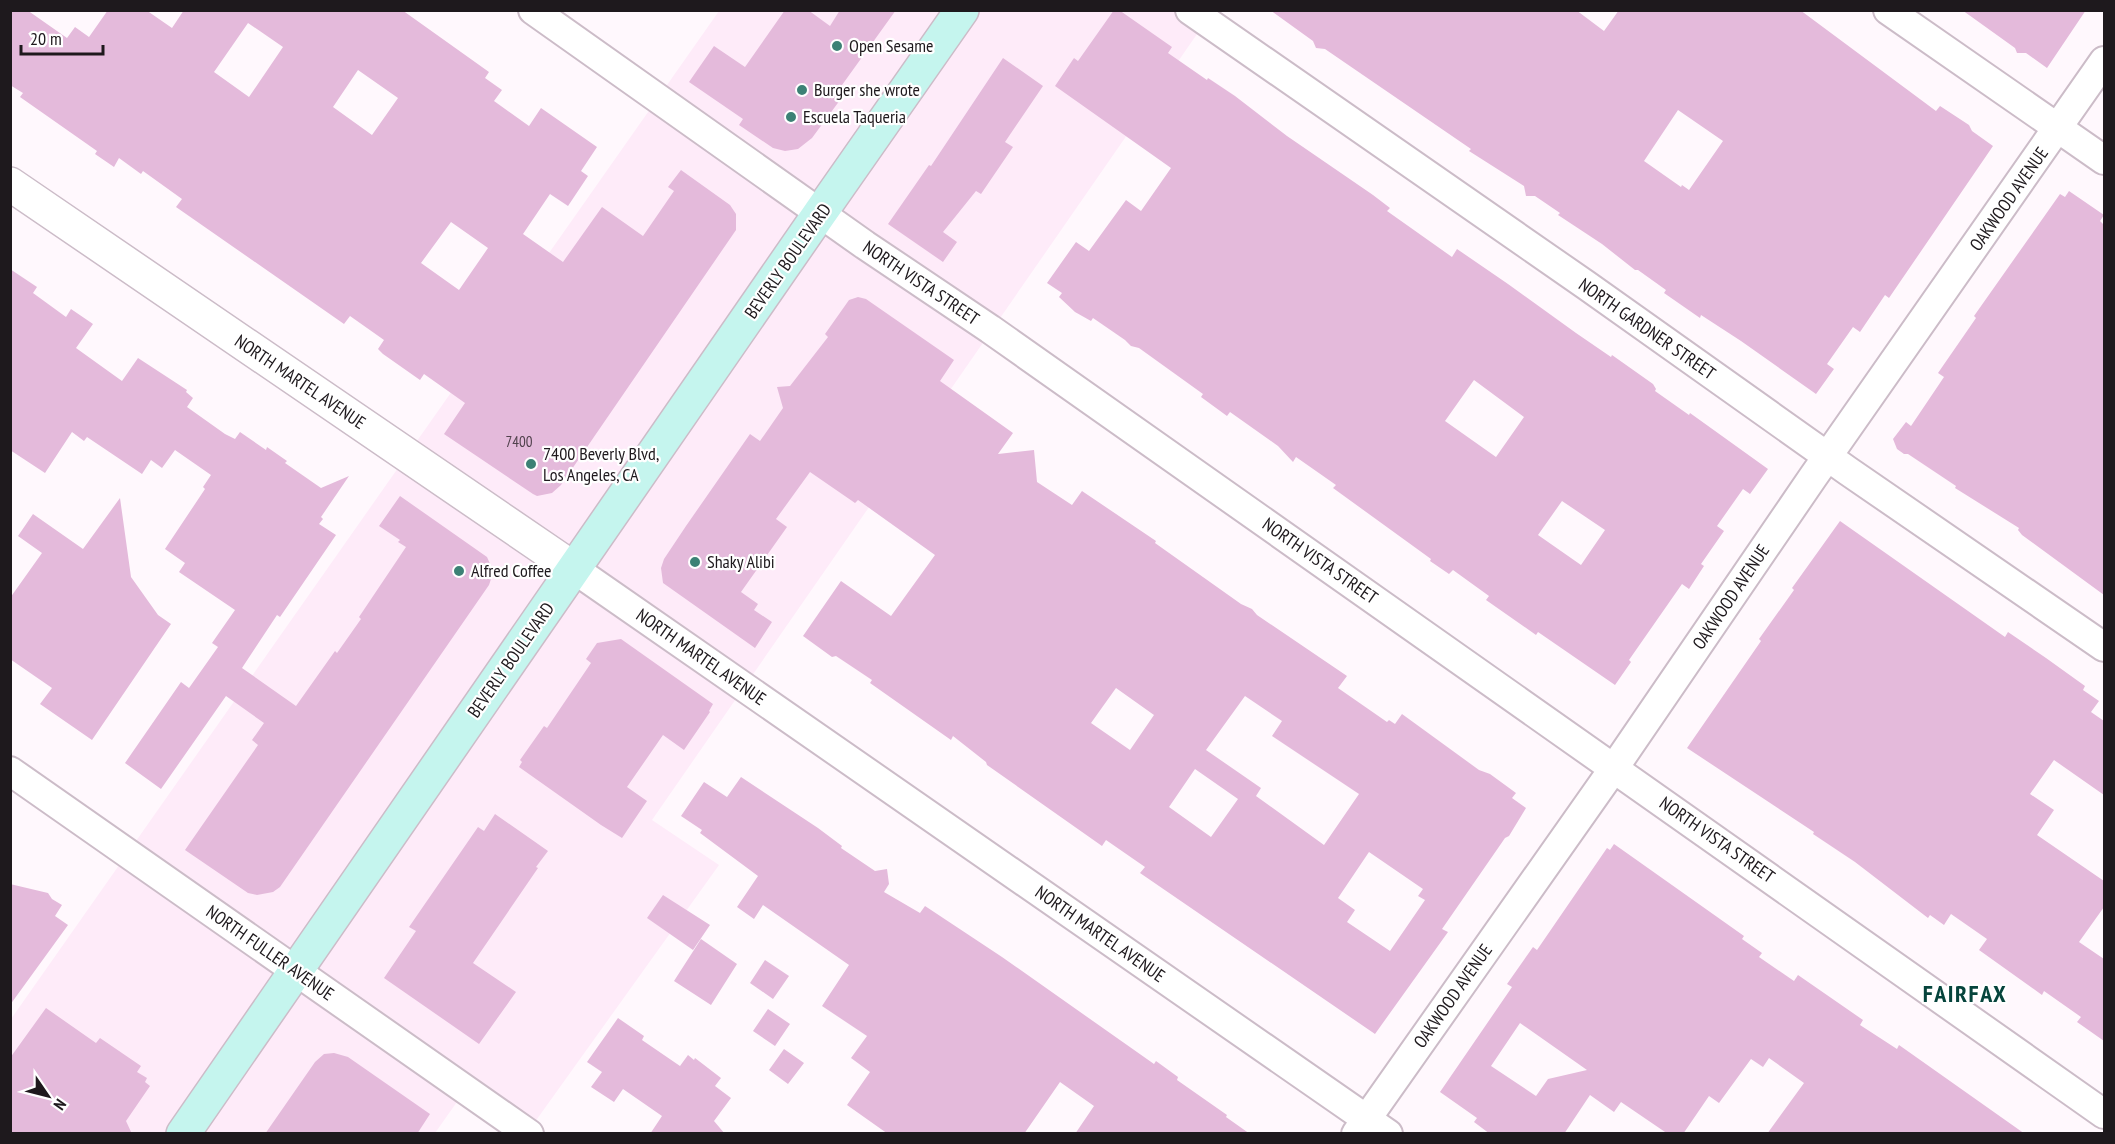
<svg xmlns="http://www.w3.org/2000/svg" width="2115" height="1144" font-family="'PT Sans Narrow',sans-serif">
  <rect width="100%" height="100%" fill="#fff8fd"/>
  <path fill="#feebf9" d="M719,11h494l-561,809 67,45 -192,268 -63,-41 -29,41 -424,1v-115z"/>
  <path fill="#e4badb" fill-rule="evenodd" d="M10,10h17l40,28 8,-11 14,10 19,-27h38l26,18 12,-18h218l87,62 -4,6 17,12 -8,11 35,25 12,-18 56,39 -16,24 7,5 -20,30 -18,-12 -27,40 40,28 39,-55 41,29 31,-45 -6,-4 13,-17 49,35 6,9v16l-175,255 -9,8 -15,3 -4,-2 -89,-60 21,-31 -41,-29 -4,6 -37,-26 -5,-5 6,-9 -34,-24 -6,8 -168,-117 6,-8 -39,-28 -2,3 -22,-16 -5,9 -19,-13 2,-3 -77,-54 3,-4 -13,-8zM248,23l35,24 -34,50 -35,-25zM358,70l40,28 -26,37 -39,-28zM451,222l37,26 -29,42 -38,-27z
    M785,10h23l22,16 10,-16h56l-59,82 6,4 -31,42 -14,11 -13,2 -12,-3 -34,-23 4,-6 -54,-37 25,-36 31,21z
    M1114,10h5l53,37 -4,6 39,27 1,-2 27,18 52,40 86,59 17,13 -3,3 65,46 5,-8 51,35 68,49 35,24 1,-2 41,29 3,5 -1,2 34,24 1,-2 78,56 -18,25 -7,-5 -26,37 7,5 -23,33 3,2 -15,23 -7,-5 -53,76 2,2 -16,23 -77,-53 -2,3 -50,-35 3,-4 -36,-26 -4,4 -19,-13 1,-2 -98,-71 3,-3 -40,-28 -3,5 -15,-16 -48,-34 -3,4 -26,-19 2,-3 -64,-46 -8,-2 -6,-6 -32,-22 -2,3 -16,-9 -16,-15 3,-4 -15,-10 29,-41 13,9 37,-51 15,11 30,-43 -116,-82 19,-28 4,3zM1474,380l50,37 -28,40 -51,-36zM1562,501l43,29 -24,35 -43,-30z
    M1270,10h306l28,21 15,-21h181l136,101 4,-5 29,19 3,6 21,15 -104,152 -4,-3 -25,37 -7,-5 -26,37 7,5 -18,25 -75,-53 -40,-26 -1,3 -36,-25 2,-3 -28,-20h-3l-33,-26 -44,-29 2,-2 -25,-17h-9l-2,-10 -55,-35 2,-2 -146,-100 -9,-1 -3,-7zM1678,110l45,31 -34,49 -7,-5 -1,2 -37,-26z
    M1962,10h124l-39,58 -21,-15h-9l-2,-5z
    M1003,58l40,28 -38,56 8,5 -32,47 -5,-3 -33,41 14,10 -14,20 -55,-38 41,-59 2,1z
    M2069,191l35,24 -4,6 4,4v370l-82,-60 -4,-5 1,-2 -64,-40 1,-2 -48,-32h-4l-7,-5 -4,-10 13,-17 5,4 33,-49 -6,-4 38,-55 -2,-2 86,-122 5,3z
    M10,269l27,18 -4,6 33,24 5,-8 22,15 -17,24 46,33 16,-23 49,32 -1,2 7,6 -6,9 38,27 10,5 5,-7 26,18 1,-3 20,14 -2,2 36,25 28,-12 -28,41 2,2 -4,5 17,11 -56,82 -3,-2 -35,53 54,38 39,-55 2,2 24,-34 -2,-2 47,-70 -8,-5 2,-2 -21,-14 21,-30 87,61 4,9 1,10 -3,9 -209,302 -7,5 -16,3 -9,-2 -63,-43 73,-105 -6,-5 12,-17 -38,-27 -65,93 -36,-26 56,-81 8,6 29,-41 -6,-4 23,-33 -56,-38 6,-9 -20,-14 40,-60 -2,-2 8,-12 -36,-25 -13,18 -11,-8 -9,14 -55,-37 -3,4 -12,-9 -27,41 -35,-23z
    M858,297l8,2 88,61 -14,21 73,52 -15,21 36,-4 3,32 35,23 10,-14 74,50 -1,2 86,61 11,5 5,6 90,61 -9,12 49,34 2,-2 6,4 7,-10 77,56 11,4 26,19 -4,5 14,10 -17,28 -4,2 -63,91 6,3 -73,102 -235,-161 5,-6 -39,-27 -4,6 -115,-81 -1,-3 -33,-26 -2,4 -81,-57 2,-3 -36,-24 -4,1 -29,-21 38,-55 50,35 44,-61 -77,-55 -3,3 -45,-31 -34,47 11,8 -46,65 17,12 -4,6 18,12 -17,26 -92,-65 -2,-15 3,-9 22,-33 64,-92 10,7 23,-33 -6,-21 13,-1 38,-49 -3,-3 24,-34zM1116,688l38,27 -24,35 -39,-27zM1245,696l37,25 -10,15 87,58 -35,51 -68,-49 5,-8 -55,-38zM1195,769l43,30 -27,38 -42,-30zM1369,852l54,37 -5,7 7,4 -35,51 -43,-29 8,-12 -17,-12z
    M120,498l11,79 27,38 13,9 -79,116 -52,-36 12,-16 -42,-29v-61l32,-45 -24,-17 15,-22 50,35z
    M1840,521l165,116 3,-5 38,26 39,28 -2,4 16,11 -8,11 13,9v74l-50,-35 -24,34 24,16 -17,25 67,46v26l-25,35 25,17v82l-27,-19 4,-5 -37,-26 -2,4 -63,-45 8,-11 -36,-25 -7,11 -14,-10 -2,3 -73,-56 -42,-28 1,-2 -127,-84 74,-107 -2,-2 35,-49 -2,-2z
    M621,639l92,65 -4,7 1,1 -26,38 -21,-15 -36,52 20,14 -25,37 -21,-13 -82,-58 3,-5 -2,-2 24,-34 3,2 44,-65 -5,-4 11,-16z
    M741,777l77,51 24,18 -1,2 34,23 12,-2 2,15 -5,8 36,21 5,-7 77,51 152,107 2,-3 22,16 -1,3 50,35 -1,2 24,17h-175l19,-28 -34,-24 -36,52h-136l-41,-29 23,-33 -19,-14 16,-22 -45,-30 27,-41 -86,-60 -9,14 -17,-12 21,-31 -58,-43 2,-3 -21,-14 23,-34 23,15z
    M495,814l53,37 -12,16 2,1 -65,95 43,29 -37,52 -95,-66 32,-47 -7,-4 69,-100 6,4z
    M1614,844l130,92 -2,3 20,14 -3,4 35,24 4,-6 65,45 -3,5 37,24 2,-4 126,89h-258l37,-51 -35,-25 -6,9 -12,-8 -32,44 -10,-7 -26,38h-15l-47,-32 -7,10 -24,-17 -26,39h-74l-16,-12 3,-4 -37,-26 72,-105 -5,-3 26,-37 4,3 70,-102 3,2zM1520,1023l67,47 -39,9 -12,17 -45,-30z
    M10,884l38,9 4,6 10,6 -7,11 13,9 -58,80z
    M663,895l47,30 -17,25 -46,-32z
    M701,939l36,25 -26,41 -37,-24z
    M765,960l24,16 -16,23 -23,-16z
    M46,1008l50,35 4,-5 41,28 -4,6 10,6 -2,4 5,4 -24,35 6,13h-122v-76z
    M768,1009l22,15 -15,22 -22,-15z
    M618,1018l26,18 -2,4 38,26 8,-11 6,5 1,-2 26,20 -6,8 16,12 -17,23 11,13h-75l12,-18 -39,-27 -9,13 -23,-15 11,-15 -15,-10z
    M784,1049l20,14 -16,21 -19,-14z
    M334,1053l14,4 82,57 -13,20h-152l50,-72 9,-8z"/>
  <g fill="none" stroke-linecap="round" stroke-linejoin="round">
    <defs>
      <path id="minor" d="M533,10l332,235 125,84 1114,785
        M1190,10l396,275 262,186 256,176
        M1888,10l216,150
        M574,569l814,565
        M10,771l519,363
        M1356,1134l258,-366 199,-291 291,-416"/>
      <path id="tertiary" d="M10,184l564,385"/>
      <path id="secondary" d="M183,1134l637,-921 142,-203"/>
    </defs>
    <use href="#minor" stroke="#ccbcc8" stroke-width="32"/>
    <use href="#tertiary" stroke="#ccbcc8" stroke-width="36"/>
    <use href="#secondary" stroke="#ccbcc8" stroke-width="36"/>
    <use href="#minor" stroke="#fff" stroke-width="28"/>
    <use href="#tertiary" stroke="#fff" stroke-width="33"/>
    <use href="#secondary" stroke="#c5f5ee" stroke-width="33"/>
  </g>
  <g fill="#3c8175" stroke="#fff" stroke-width="2">
    <circle cx="837" cy="46" r="6"/>
    <circle cx="802" cy="90" r="6"/>
    <circle cx="791" cy="117" r="6"/>
    <circle cx="531" cy="464" r="6"/>
    <circle cx="695" cy="562" r="6"/>
    <circle cx="459" cy="571" r="6"/>
  </g>
  <g text-anchor="middle" stroke-width="4.5" stroke-linejoin="round" paint-order="stroke">
    <g font-size="15" fill="#50414c">
      <text x="519" y="447">7400</text>
    </g>
    <g font-size="18" fill="#1e191d" stroke="#fff" text-anchor="start">
      <text x="849" y="52">Open Sesame</text>
      <text x="814" y="96">Burger she wrote</text>
      <text x="803" y="123">Escuela Taqueria</text>
      <text x="543" y="460">7400 Beverly Blvd,<tspan x="543" dy="21">Los Angeles, CA</tspan></text>
      <text x="707" y="568">Shaky Alibi</text>
      <text x="471" y="577">Alfred Coffee</text>
    </g>
    <g font-size="18" fill="#1e191d" stroke="#fff">
      <text transform="translate(2009 199) rotate(-55)" y="6">OAKWOOD AVENUE</text>
      <text transform="translate(788 261) rotate(-55)" y="6">BEVERLY BOULEVARD</text>
      <text transform="translate(921 283) rotate(34)" y="6">NORTH VISTA STREET</text>
      <text transform="translate(1647 329) rotate(35)" y="6">NORTH GARDNER STREET</text>
      <text transform="translate(300 382) rotate(34)" y="6">NORTH MARTEL AVENUE</text>
      <text transform="translate(1320 561) rotate(35)" y="6">NORTH VISTA STREET</text>
      <text transform="translate(1731 597) rotate(-56)" y="6">OAKWOOD AVENUE</text>
      <text transform="translate(701 657) rotate(35)" y="6">NORTH MARTEL AVENUE</text>
      <text transform="translate(511 660) rotate(-55)" y="6">BEVERLY BOULEVARD</text>
      <text transform="translate(1717 840) rotate(35)" y="6">NORTH VISTA STREET</text>
      <text transform="translate(1100 934) rotate(35)" y="6">NORTH MARTEL AVENUE</text>
      <text transform="translate(270 953) rotate(35)" y="6">NORTH FULLER AVENUE</text>
      <text transform="translate(1453 996) rotate(-55)" y="6">OAKWOOD AVENUE</text>
    </g>
    <g font-size="24" font-weight="bold" letter-spacing="1.5" fill="#06443c" stroke="#fff">
      <text x="1965" y="1002">FAIRFAX</text>
    </g>
  </g>
  <rect width="2115" height="1144" fill="none" stroke="#1e191d" stroke-width="24"/>
  <g transform="translate(48 1096) rotate(125)" stroke="#ffffff" stroke-width="4.5" paint-order="stroke">
  <path d="M0-4.5L10 22L0 15L-10 22Z" fill="#1e191d"/>
  <text y="-9" font-size="16" font-weight="bold" text-anchor="middle" fill="#1e191d">N</text>
  </g>
  <path d="M21 45v9h82v-9" fill="none" stroke="#1e191d" stroke-width="3"/>
  <text x="30" y="45" font-size="18" fill="#1e191d" stroke="#ffffff" stroke-width="4.5" paint-order="stroke">20 m</text>
</svg>
